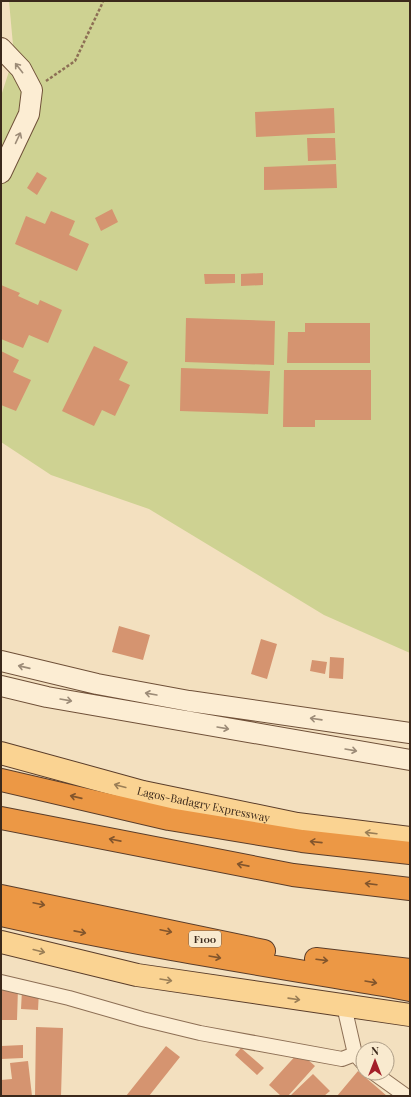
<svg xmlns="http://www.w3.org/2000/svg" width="411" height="1097" font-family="'Playfair Display',serif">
  <rect width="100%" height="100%" fill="#f3e0bf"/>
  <path fill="#ced292" d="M9,1h401v652l-86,-38 -175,-106 -98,-34 -50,-33v-346l13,-40z"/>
  <path fill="#d59470" d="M334,108l1,25 -79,4 -1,-25z
    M307,138h28l1,22 -28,1z
    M336,164l1,24 -73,2v-23z
    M37,172l10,6 -10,17 -10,-7z
    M112,209l6,13 -17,9 -6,-13z
    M51,211l24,10 -6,14 20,9 -12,27 -62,-27 11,-28 19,8z
    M263,273v12l-22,1v-12z
    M204,274h31v9l-30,1z
    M1,285l19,8 -2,3 20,9 2,-5 22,10 -14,33 -19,-8 -6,13 -22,-9z
    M186,318l89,3 -1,44 -89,-3z
    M305,323h65v40h-83l1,-31h17z
    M94,346l34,16 -9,18 11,5 -15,31 -13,-6 -8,16 -32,-15z
    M1,351l18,9 -6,12 18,8 -15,31 -15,-6z
    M181,368l89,3 -2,43 -88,-3z
    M284,370h87v50h-56v7h-32z
    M119,626l31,9 -7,25 -31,-8z
    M261,639l16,5 -10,35 -16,-5z
    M330,657l14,1 -1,21 -14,-1z
    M312,660l15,2 -2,12 -15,-3z
    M1,987l17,1 -1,32h-16z
    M22,990l17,1 -1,19 -17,-1z
    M36,1027l27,1 -2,68h-26z
    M23,1045v13l-22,1v-13z
    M166,1046l14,11 -31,39h-23z
    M241,1048l23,20 -7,7 -22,-20z
    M299,1052l16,14 -27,30h-7l-12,-11z
    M28,1061l4,35h-31v-16l11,-1 -2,-16z
    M358,1071l29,25h-50z
    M313,1074l17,17 -6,5h-32l-1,-1z"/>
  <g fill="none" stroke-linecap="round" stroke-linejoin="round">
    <defs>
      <path id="street" d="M1,982l68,16 73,21 58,14 142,26 13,-5
        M344,1006l11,48 8,9
        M374,1073l32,23"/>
      <path id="secondary" d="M1,48l20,21 11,21 -3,24 -28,59
        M1,661l96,23 92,17 221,32
        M1,686l46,11 363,63"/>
      <g id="primary">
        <path id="s1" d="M1,753l142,39 154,32 113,14"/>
        <path d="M1,942l136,33 273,40"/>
      </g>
      <path id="highway" d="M1,780l168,39 133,22 108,12
        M1,818l292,57 117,14
        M1,896l263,55
        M1,915c129,29 258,49 388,71l21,4
        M316,959l94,11"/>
    </defs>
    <use href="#street" stroke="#8d6f55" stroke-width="16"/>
    <use href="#secondary" stroke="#6f5038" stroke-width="22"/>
    <use href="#primary" stroke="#5a3d2a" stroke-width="24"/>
    <use href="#highway" stroke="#5a3d2a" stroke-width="24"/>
    <path stroke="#8d6f55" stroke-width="2.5" stroke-dasharray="3 2" stroke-linecap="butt" d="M46,81l29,-20 27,-57 1,-3"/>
    <use href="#street" stroke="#fcedd3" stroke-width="14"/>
    <use href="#secondary" stroke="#fcedd3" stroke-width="20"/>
    <use href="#primary" stroke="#fad392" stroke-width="22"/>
    <use href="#highway" stroke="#ec9845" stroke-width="22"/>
  </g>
  <defs><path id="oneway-shaft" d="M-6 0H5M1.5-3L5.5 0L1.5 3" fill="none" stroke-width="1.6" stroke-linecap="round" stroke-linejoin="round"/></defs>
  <g stroke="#9c8b77">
    <use href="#oneway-shaft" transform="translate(19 68) rotate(-128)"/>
    <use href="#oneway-shaft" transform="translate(18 138) rotate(-65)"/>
    <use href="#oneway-shaft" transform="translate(24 667) rotate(-167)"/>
    <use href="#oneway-shaft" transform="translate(151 694) rotate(-170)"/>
    <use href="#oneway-shaft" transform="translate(66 700) rotate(10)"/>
    <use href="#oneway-shaft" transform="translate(316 719) rotate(-172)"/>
    <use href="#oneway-shaft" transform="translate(223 728) rotate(10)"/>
    <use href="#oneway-shaft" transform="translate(351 750) rotate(10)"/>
  </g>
  <g stroke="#9a7e56">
    <use href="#oneway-shaft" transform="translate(120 786) rotate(-165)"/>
    <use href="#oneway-shaft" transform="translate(371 833) rotate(-173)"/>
    <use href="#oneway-shaft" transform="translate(39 951) rotate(14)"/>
    <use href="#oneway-shaft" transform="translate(166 980) rotate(9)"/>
    <use href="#oneway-shaft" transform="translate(294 999) rotate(8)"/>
  </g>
  <g stroke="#82552c">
    <use href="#oneway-shaft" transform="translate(76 797) rotate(-167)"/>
    <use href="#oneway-shaft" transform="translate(115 840) rotate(-169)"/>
    <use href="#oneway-shaft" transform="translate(316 842) rotate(-174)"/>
    <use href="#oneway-shaft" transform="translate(243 865) rotate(-169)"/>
    <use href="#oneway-shaft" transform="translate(371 884) rotate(-173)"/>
    <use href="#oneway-shaft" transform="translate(39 904) rotate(12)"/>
    <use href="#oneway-shaft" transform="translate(166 931) rotate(12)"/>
    <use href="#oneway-shaft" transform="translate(80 932) rotate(11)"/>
    <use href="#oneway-shaft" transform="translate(215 957) rotate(10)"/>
    <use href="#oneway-shaft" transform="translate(322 960) rotate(7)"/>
    <use href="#oneway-shaft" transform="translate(371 982) rotate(10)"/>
  </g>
  <g text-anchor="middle" stroke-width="4" stroke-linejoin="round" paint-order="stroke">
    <rect fill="#f9eacf" stroke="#746351" stroke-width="1" x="189" y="931" width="32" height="16" rx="3"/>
    <g font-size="10" font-weight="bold" fill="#3b291b">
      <text x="205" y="943">F100</text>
    </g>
    <g font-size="11" fill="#3b291b" stroke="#f9eacf">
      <text dy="4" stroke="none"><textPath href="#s1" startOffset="209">Lagos-Badagry Expressway</textPath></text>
    </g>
  </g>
  <rect width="411" height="1097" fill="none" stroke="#3b291b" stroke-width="4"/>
  <g transform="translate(375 1061)"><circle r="19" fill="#f9eacf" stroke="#ad9d87"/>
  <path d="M0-3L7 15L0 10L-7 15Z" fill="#a31e28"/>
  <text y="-6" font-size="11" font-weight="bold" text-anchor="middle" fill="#3b291b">N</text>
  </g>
</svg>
